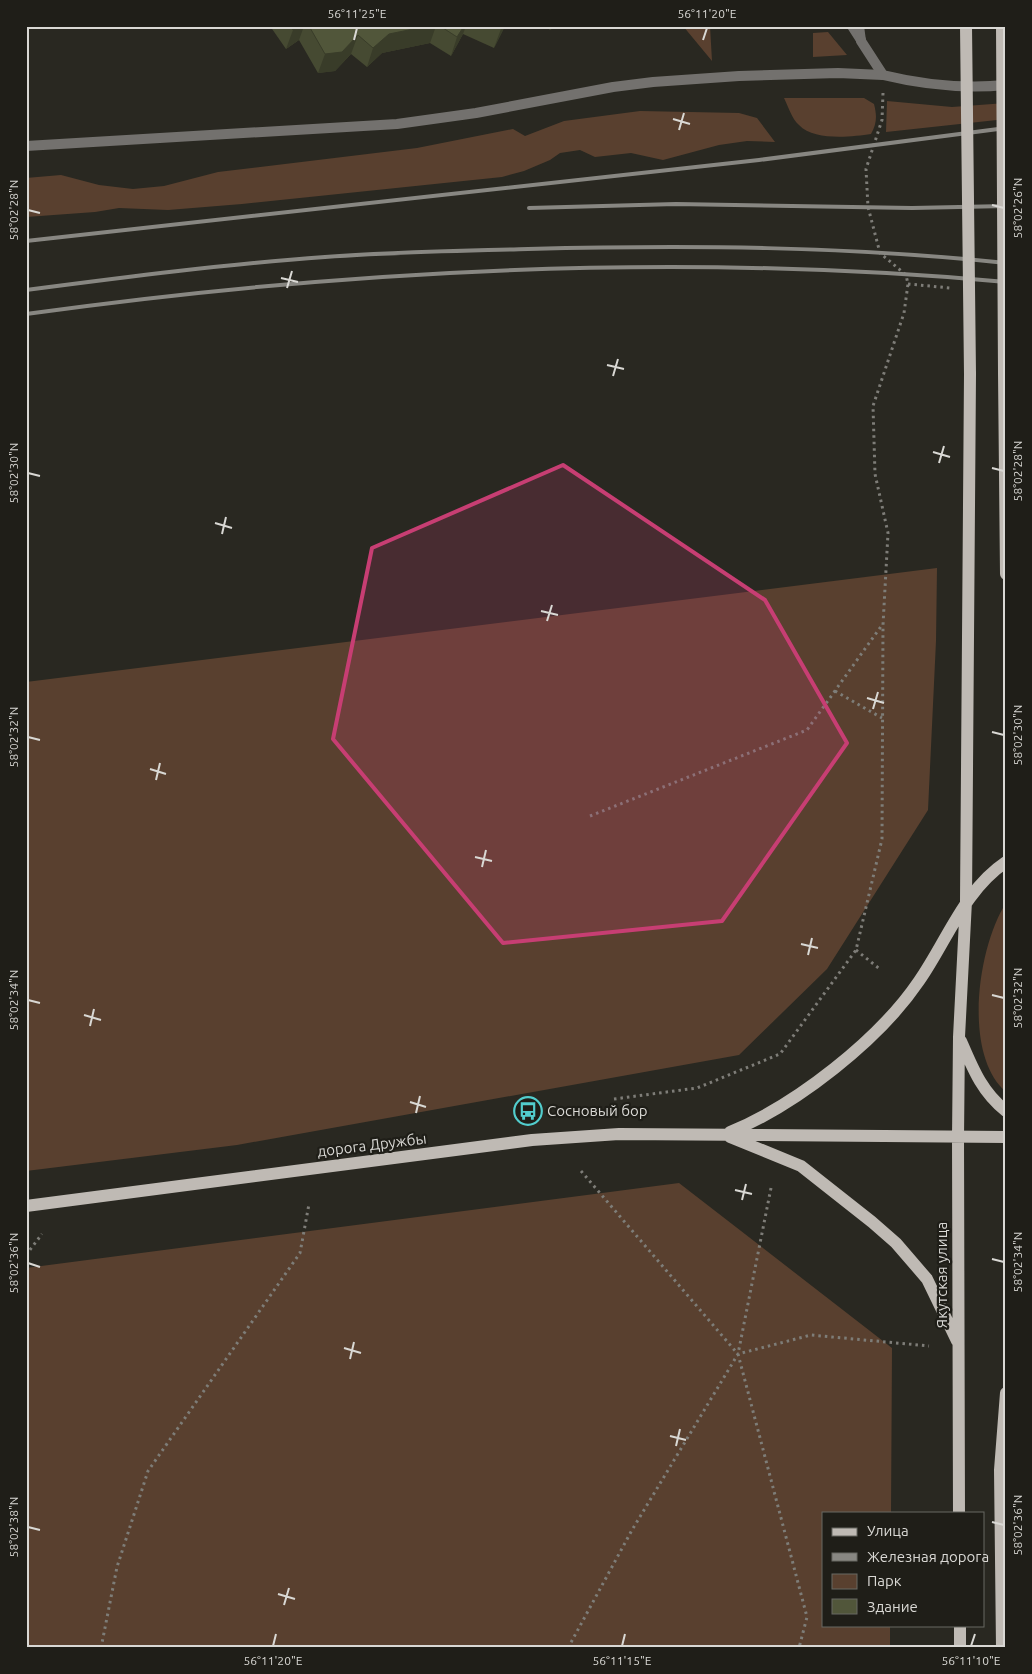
<svg xmlns="http://www.w3.org/2000/svg" width="1032" height="1674" font-family="Ubuntu,sans-serif">
  <rect width="100%" height="100%" fill="#292821"/>
  <path fill="#59402f" d="M683,26h27l2,35z
    M828,32l19,23 -34,2v-24z
    M784,98h80l10,6c3,12 3,19 -3,30 -20,3 -57,7 -72,-9 -7,-6 -11,-19 -15,-27z
    M887,101l65,6 54,-4v16l-120,13z
    M640,111l99,2 18,5 18,24 -28,-1 -28,4 -56,15 -32,-7 -36,4 -15,-7 -20,3 -10,7 -26,11 -22,6 -260,27 -74,6 -49,-2 -24,4 -69,5v-39l35,-3 38,10 34,4 31,-3 54,-14 199,-24 96,-19 12,7 39,-15z
    M937,568l-1,73 -8,169 -101,159 -88,86 -502,90 -211,26v-489z
    M1006,903v189c-44,-38 -28,-146 0,-189z
    M679,1183l213,165 -1,165h-68v112h67v23h-864v-380z"/>
  <g fill="none" stroke-linecap="round" stroke-linejoin="round">
    <path stroke="#7e7d78" stroke-width="3" stroke-dasharray="2.5 4" stroke-linecap="butt" d="M908,284l42,4
      M835,691l47,27
      M590,816l217,-86 75,-105
      M856,950l25,20
      M614,1099l83,-11 83,-34 76,-104 26,-111 1,-214 5,-92 -13,-59 -2,-68 31,-93 4,-29 -2,-9 -26,-22 -12,-46 -2,-38 16,-49 1,-27
      M581,1171l156,182
      M771,1188l-33,166 69,263 -8,31
      M26,1255l16,-21
      M101,1648l16,-81 31,-96 152,-218 9,-49
      M568,1648l64,-118 106,-176 73,-19 118,11"/>
    <path stroke="#73716e" stroke-width="10" d="M852,26l9,14
      M26,146l371,-22 79,-11 137,-26 40,-5 86,-6 99,-3 45,2"/>
    <path stroke="#73716e" stroke-width="10" d="M859,26l2,15 22,34c41,10 81,14 123,10"/>
    <path stroke="#bfbab4" stroke-width="12" d="M1004,373l2,201
      M961,1041c12,28 21,51 45,70
      M730,1132c66,-27 149,-92 189,-151 28,-40 45,-91 87,-119
      M730,1137l71,29 71,56 24,21 31,36 30,62
      M26,1206l506,-66 87,-6 387,3
      M959,1513l-1,-375 1,-101 7,-136 4,-527
      M960,1625v23
      M1002,1648l-2,-178 6,-77"/>
    <path stroke="#888782" stroke-width="4" d="M529,208l147,-4 236,4 94,-2
      M26,241l733,-81 247,-32
      M26,290c100,-13 200,-26 299,-33 68,-5 135,-6 203,-8 159,-4 319,-3 478,14
      M26,314c324,-45 654,-62 980,-32"/>
    <path stroke="#bfbab4" stroke-width="12" d="M966,26l4,348
      M1002,26l2,347"/>
  </g>
  <path fill="#464a32" d="M270,26h239l-5,2 -10,20 -31,-14 -12,22 -21,-13 -48,10 -15,14 -16,-13 -16,17 -17,2 -19,-33 -13,9z
    M546,26h10l-6,4z"/>
  <path fill="#393c29" d="M298,26h6l-5,14 -13,9 7,-19z
    M428,26h8l-6,17 -48,10 -15,14 6,-19 16,-14z
    M464,26h2l-3,8 -12,22 6,-19z
    M502,26h7l-5,2 -10,20z
    M552,26h4l-6,4z
    M358,35l-7,19 -16,17 -17,2 7,-19z"/>
  <path fill="#51563a" stroke="#393c29" d="M290,26h8l-5,4z
    M309,26h119l-39,8 -16,14 -15,-13 -16,17 -17,2z
    M440,26h24l-7,11z
    M494,26h8l-1,3z"/>
  <path fill="#c73e73" fill-opacity="0.2" stroke="#c73e73" stroke-width="4" stroke-linejoin="round" d="M563,465l202,135 82,143 -125,178 -219,22 -170,-204 39,-191z"/>
  <path fill="none" stroke="#d9d8d4" stroke-width="2" d="M354,40l3,-12M703,40l4,-12M673,119l17,5M679,130l5,-17M992,205l12,3M28,210l12,3M281,278l17,4M287,288l5,-17M607,365l17,4M613,376l5,-17M933,452l17,5M939,463l5,-17M992,468l12,3M28,473l12,3M215,523l17,5M222,534l4,-17M541,611l17,4M547,621l5,-16M867,698l17,5M873,709l5,-17M992,732l12,3M28,737l12,3M150,769l16,5M156,780l4,-17M475,857l17,4M482,867l4,-17M801,944l17,4M808,955l4,-17M992,995l12,3M28,1000l12,3M84,1015l17,5M90,1026l4,-17M410,1102l16,5M416,1113l4,-17M735,1190l17,4M742,1200l4,-16M992,1259l12,3M28,1263l12,4M344,1348l17,5M350,1359l4,-17M670,1436l16,4M676,1446l4,-17M992,1522l12,3M28,1527l12,3M278,1594l17,5M284,1605l5,-17M273,1646l3,-12M622,1646l3,-12M971,1646l4,-12"/>
  <defs>
    <symbol id="bus-ring" viewBox="-11 -11 22 22"><circle r="9.5" fill="#1f1e18" stroke="#52cdcd" stroke-width="1.5"/><path d="M-5-6H5V4H4V6H2V4H-2V6H-4V4H-5ZM-3.5-4V0h7V-4ZM-3.5 1.2v1.5H-2V1.2ZM2 1.2v1.5H3.5V1.2Z" fill="#52cdcd"/></symbol>
  </defs>
  <g fill-rule="evenodd">
    <use href="#bus-ring" x="512" y="1095" width="32" height="32"/>
  </g>
  <g text-anchor="middle" stroke-width="4.5" stroke-linejoin="round" paint-order="stroke">
    <g font-size="15" fill="#d9d8d4" stroke="#1f1e18" text-anchor="start">
      <text x="547" y="1116">Сосновый бор</text>
    </g>
    <g font-size="15" fill="#d9d8d4" stroke="#1f1e18">
      <text transform="translate(372 1145) rotate(-7)" y="5">дорога Дружбы</text>
      <text transform="translate(942 1275) rotate(-90)" y="5">Якутская улица</text>
    </g>
  </g>
  <rect width="1032" height="1674" fill="none" stroke="#1f1e18" stroke-width="55"/>
  <rect x="822" y="1512" width="162" height="115" fill="#1f1e18" stroke="#696863"/>
  <rect x="832" y="1528" width="25" height="8" fill="#bfbab4" stroke="#696863"/>
  <text x="867" y="1536" font-size="15" fill="#d9d8d4">Улица</text>
  <rect x="832" y="1553" width="25" height="8" fill="#888782" stroke="#696863"/>
  <text x="867" y="1562" font-size="15" fill="#d9d8d4">Железная дорога</text>
  <rect x="832" y="1574" width="25" height="15" fill="#59402f" stroke="#696863"/>
  <text x="867" y="1586" font-size="15" fill="#d9d8d4">Парк</text>
  <rect x="832" y="1599" width="25" height="15" fill="#51563a" stroke="#696863"/>
  <text x="867" y="1612" font-size="15" fill="#d9d8d4">Здание</text>
  <rect x="28" y="28" width="976" height="1618" fill="none" stroke="#d9d8d4" stroke-width="2"/>
  <g font-size="12" text-anchor="middle" fill="#d9d8d4">
    <text x="357" y="18">56°11'25"E</text>
    <text x="707" y="18">56°11'20"E</text>
    <text transform="translate(1018 208) rotate(-90)" y="4">58°02'26"N</text>
    <text transform="translate(14 210) rotate(-90)" y="4">58°02'28"N</text>
    <text transform="translate(1018 471) rotate(-90)" y="4">58°02'28"N</text>
    <text transform="translate(14 473) rotate(-90)" y="4">58°02'30"N</text>
    <text transform="translate(1018 735) rotate(-90)" y="4">58°02'30"N</text>
    <text transform="translate(14 737) rotate(-90)" y="4">58°02'32"N</text>
    <text transform="translate(1018 998) rotate(-90)" y="4">58°02'32"N</text>
    <text transform="translate(14 1000) rotate(-90)" y="4">58°02'34"N</text>
    <text transform="translate(1018 1262) rotate(-90)" y="4">58°02'34"N</text>
    <text transform="translate(14 1263) rotate(-90)" y="4">58°02'36"N</text>
    <text transform="translate(1018 1525) rotate(-90)" y="4">58°02'36"N</text>
    <text transform="translate(14 1527) rotate(-90)" y="4">58°02'38"N</text>
    <text x="273" y="1665">56°11'20"E</text>
    <text x="622" y="1665">56°11'15"E</text>
    <text x="971" y="1665">56°11'10"E</text>
  </g>
</svg>
